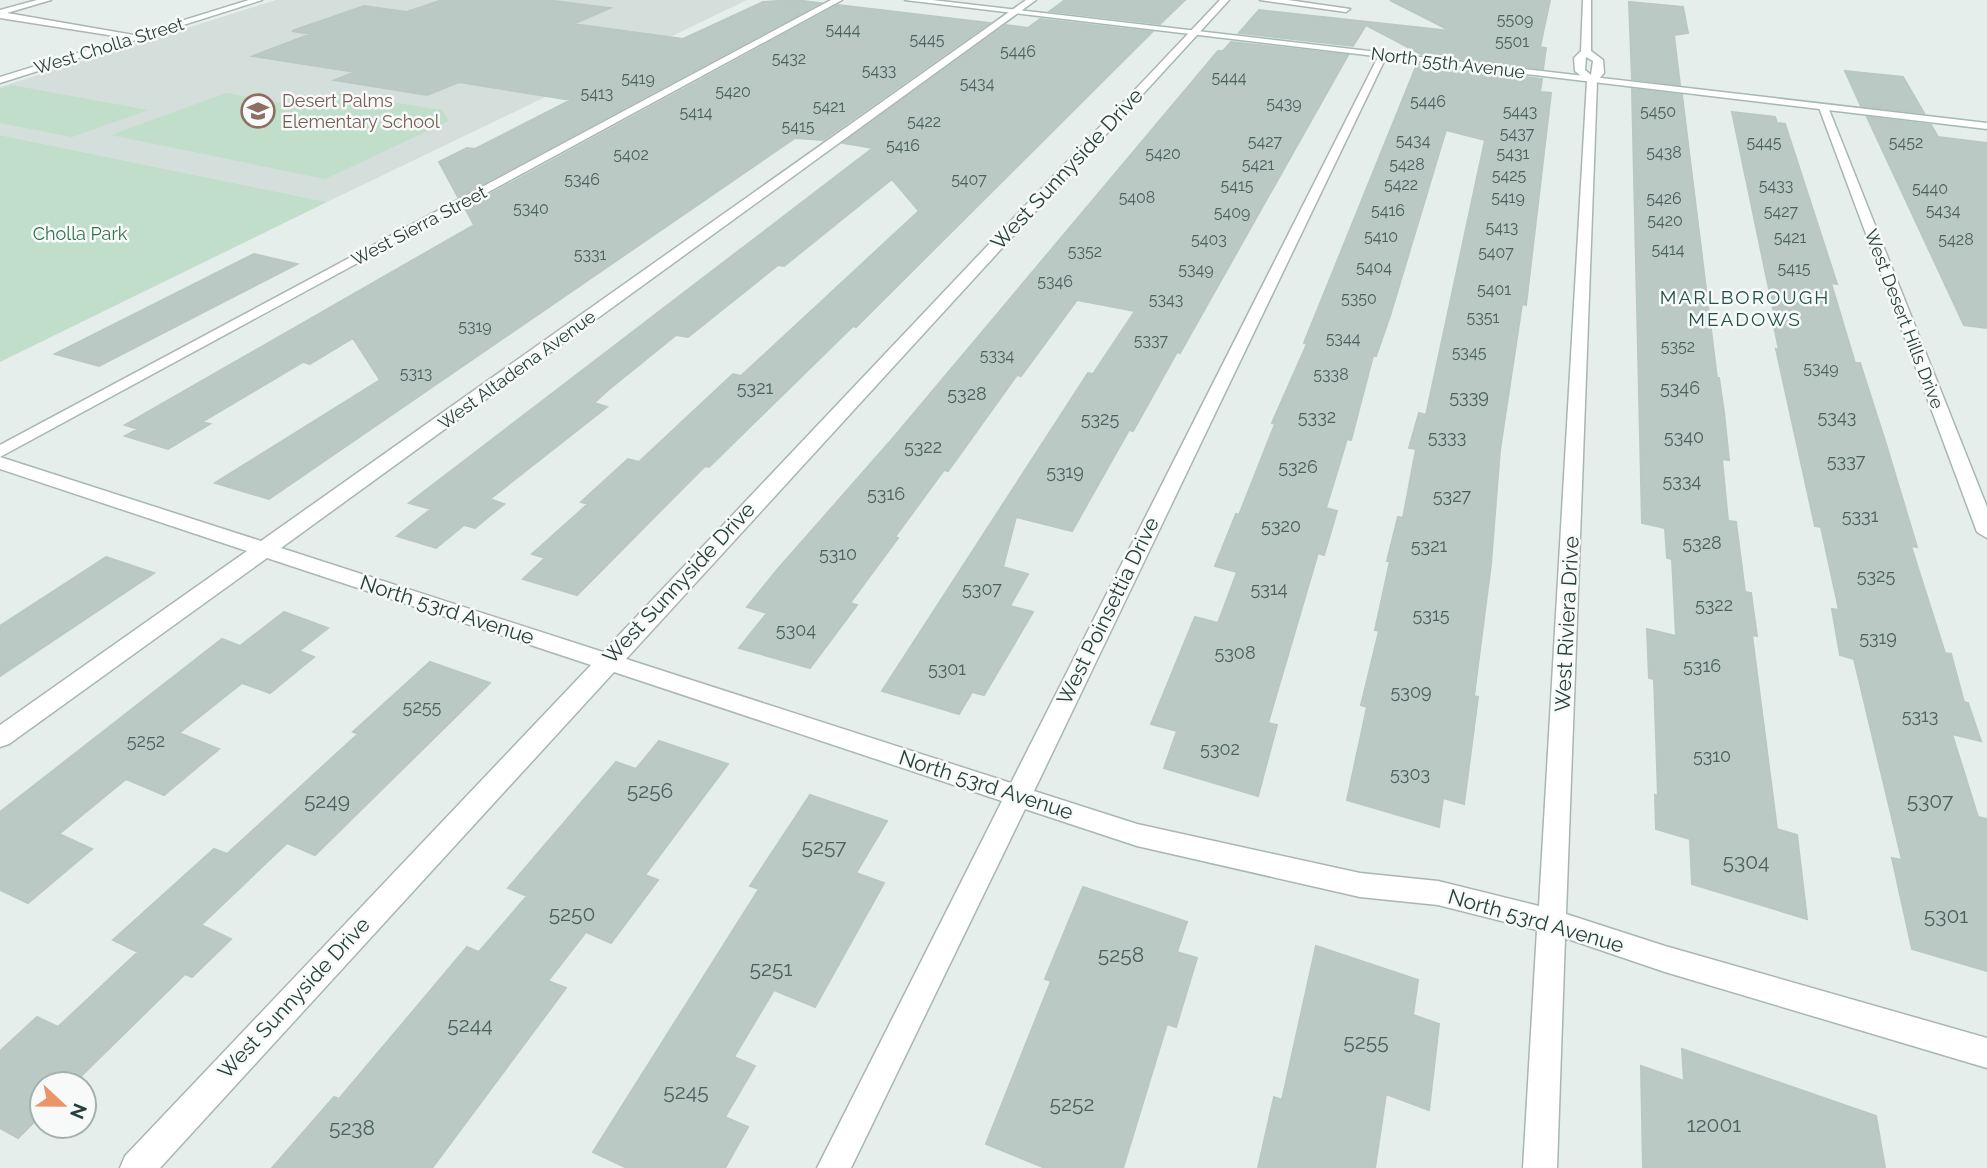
<svg xmlns="http://www.w3.org/2000/svg" width="1987" height="1168" font-family="Raleway,sans-serif">
  <rect width="100%" height="100%" fill="#e6eeeb"/>
  <path fill="#d4deda" d="M276,0h471l-420,202 -327,-67v-48z"/>
  <path fill="#c1decb" d="M11,85l137,25 -76,27 -72,-14v-34z
    M226,93l78,14 31,-14 107,17 7,11 -124,58 -214,-44z
    M0,135l327,67 -327,160z"/>
  <path fill="#bbc9c5" stroke="#b9c8c3" stroke-width="2" d="M442,0h104l64,8 -37,16 110,15 80,-37 32,-2 25,3 -362,194 -19,-35 28,-14 8,1 96,-49 -112,-18 -32,13 -92,-15 20,-8 -102,-16 58,-22 -19,-3 72,-25 43,6z
    M1065,0h120l-25,24 -110,-13z
    M1390,0h160l-10,47 6,1 -3,21 -122,-15 -55,-29 -13,21 -114,-13 20,-23 192,21z
    M1629,2l54,5 5,26 -14,2 6,50 -48,-6z
    M838,5l151,18 -166,117 -28,-2 -526,361 -54,-16 165,-103 -27,-42 -43,26 -7,-2 -101,60 8,2 -42,25 -43,-13 13,-7 -13,-4 349,-200 -9,-17z
    M1040,19l112,13 -296,295 -3,-1 -144,141 -4,-1 -128,129 -54,-16 22,-21 -13,-4 56,-50 -7,-2 47,-43 11,3 94,-88 8,2 178,-165 -27,-32 -108,87 -6,-1 -90,72 -12,-2 -68,55 -14,13 13,4 -117,92 14,5 -29,24 -11,-3 -28,23 -39,-12 34,-27 -22,-6 464,-355 -30,-5 163,-118 22,3z
    M1231,42l117,13 -168,298 -3,-1 -44,79 -4,-1 -57,101 -56,-14 -13,50 25,7 -18,32 23,6 -49,83 -12,-3 -13,22 -77,-23 206,-318 5,1 42,-63 -58,-11 -56,76 -4,-1 -69,96 -4,-1 -49,67 3,1 -48,65 7,2 -47,63 -71,-20 28,-35 -20,-6 30,-37 117,-133 324,-386h5z
    M1417,64l125,15 -2,13 11,1 -25,212 -4,-1 -22,146 -9,114 -17,132 4,1 -14,107 -21,-6 -4,29 -92,-27 20,-93 -6,-2 18,-74 -4,-1 15,-69h-3l11,-44 5,1 13,-69 -7,-1 10,-35 7,2 59,-275 -39,-10 -56,186 -14,40h-3l-22,84 -4,-1 -21,69 11,3 -13,44 -6,-2 -50,170 9,2 -19,71 -94,-28 13,-37 -26,-7 44,-107 23,6 19,-51 -22,-6 21,-52 3,1 36,-91 -3,-1 35,-79 -3,-1z
    M1845,71l58,6 21,36 -63,-7z
    M1632,89l50,6 35,283h2l5,34 5,48 -7,-1 6,62 8,1 9,70 6,1 6,43 -5,-1 25,194 20,6 10,84 -115,-35 -2,-45 -34,-10 -1,-34 3,1 -4,-117 -5,-1 -2,-49 29,7 -4,-77 -5,-1 -2,-30 -23,-5z
    M1732,112l43,5 2,6 8,1 52,160 -6,-1 24,80h5l26,81 31,103 -6,-1 34,107 6,1 13,48 4,1 13,38 -29,-7 26,83 9,2v152l-75,-22 -20,-91 10,2 -48,-201 -14,-4 -8,-46 7,1 -18,-83 -6,-1 -39,-177 3,1 -7,-33 3,1z
    M1867,117l64,8 7,12 49,6v185l-23,-3z
    M254,254l43,10 -198,102 -44,-12z
    M106,557l48,16 -154,103v-50z
    M284,612l44,16 -29,23 15,6 -44,36 -28,-10 -63,50 40,16 -55,46 -38,-16 -67,55 33,15 -64,54 -28,-13v-78l222,-173 18,7z
    M430,662l60,21 -175,172 -28,-12 -86,82 30,14 -39,38 -7,-3 -112,110h-31v30l-24,24 -18,-10v-77l37,-34 21,10 80,-75 -25,-12 101,-91 13,5 131,-120 -5,-2z
    M659,741l69,23 -83,111 13,5 -47,63 -25,-11 -38,49 18,7 -134,180h-160l62,-71 5,2 128,-152 12,5 48,-56 -19,-8 108,-126 20,7z
    M810,795l77,26 -31,52 28,10 -69,124 -41,-17 -40,67 21,9 -30,51 23,10 -23,41h-98l-34,-16 166,-263 -9,-3z
    M1083,887l104,35 -10,30 20,6 -21,69 -9,-3 -44,144h-78l-59,-24 65,-163 -6,-2z
    M1316,946l102,34 -5,35 26,9 -10,86 -43,-16 -11,74h-117l16,-71 8,3z
    M1682,1049l194,67 9,52h-242l-2,-102 43,15z"/>
  <g fill="none" stroke-linecap="round" stroke-linejoin="round">
    <defs>
      <path id="street" d="M37,0h14l-44,13 138,24 -5,3 -140,-22v-8z
        M831,0h11l-842,457 261,84 765,-541h10l-755,548 322,104 617,-652h9l-603,659 385,124 368,-728 9,-2 -354,738 103,33 223,49 78,8 101,25 48,-825 -12,-10 -1,-13 7,-7 2,-51h8v51l12,9 1,13 -7,8 -31,833 99,32 322,92v30l-322,-96 -100,-34 -8,230h-34l14,-238 -99,-25 -78,-8 -223,-51 -112,-37 -174,359h-34l185,-367 -388,-129 -454,496h-40l5,-12 466,-491 -324,-107 -258,186 -9,3v-22l247,-174 -247,-82v-24zM1586,57l7,4 -2,14 -6,-5z
        M1260,0h28l62,9 -4,3z
        M1818,105l10,2 159,400v31l-10,-6z"/>
      <path id="secondary" d="M249,0h13l-262,83v-6z
        M905,0h27l1055,123v6z"/>
    </defs>
    <use href="#street" stroke="#a9b6b3" stroke-width="3"/>
    <use href="#secondary" stroke="#a5b9b4" stroke-width="3"/>
    <use href="#street" fill="#fff" fill-rule="evenodd"/>
    <use href="#secondary" fill="#fff" fill-rule="evenodd"/>
  </g>
  <defs>
    <symbol id="school-ring" viewBox="-11 -11 22 22"><circle r="9.5" fill="#f7faf9" stroke="#8d6e63" stroke-width="1.5"/><path d="M0-5L7-2L0 1L-7-2ZM-4 1L0 2.5L4 1V4Q0 6-4 4Z" fill="#8d6e63"/></symbol>
  </defs>
  <g fill-rule="evenodd">
    <use href="#school-ring" x="239" y="92" width="38" height="38"/>
  </g>
  <g text-anchor="middle" stroke-width="5" stroke-linejoin="round" paint-order="stroke">
    <g font-size="16" fill="#4b625e">
      <text x="1515" y="25">5509</text>
      <text x="843" y="35">5444</text>
      <text x="927" y="45">5445</text>
      <text x="1512" y="47">5501</text>
      <text x="1018" y="57">5446</text>
      <text x="789" y="64">5432</text>
      <text x="879" y="76">5433</text>
      <text x="1229" y="83">5444</text>
      <text x="638" y="84">5419</text>
      <text x="977" y="89">5434</text>
      <text x="733" y="97">5420</text>
      <text x="597" y="99">5413</text>
      <text x="1428" y="107">5446</text>
      <text x="1284" y="109">5439</text>
      <text x="829" y="112">5421</text>
      <text x="1520" y="117">5443</text>
      <text x="1658" y="117">5450</text>
      <text x="696" y="118">5414</text>
      <text x="924" y="127">5422</text>
      <text x="798" y="132">5415</text>
      <text x="1517" y="139">5437</text>
      <text x="1413" y="146">5434</text>
      <text x="1265" y="147">5427</text>
      <text x="1764" y="148">5445</text>
      <text x="1906" y="148">5452</text>
      <text x="903" y="151">5416</text>
      <text x="1664" y="158">5438</text>
      <text x="1163" y="159">5420</text>
      <text x="1513" y="159">5431</text>
      <text x="631" y="160">5402</text>
      <text x="1258" y="170">5421</text>
      <text x="1407" y="170">5428</text>
      <text x="1509" y="181">5425</text>
      <text x="582" y="185">5346</text>
      <text x="969" y="185">5407</text>
      <text x="1401" y="190">5422</text>
      <text x="1237" y="191">5415</text>
      <text x="1776" y="191">5433</text>
      <text x="1930" y="194">5440</text>
      <text x="1137" y="203">5408</text>
      <text x="1508" y="203">5419</text>
      <text x="1664" y="204">5426</text>
      <text x="531" y="214">5340</text>
      <text x="1388" y="216">5416</text>
      <text x="1943" y="216">5434</text>
      <text x="1781" y="217">5427</text>
      <text x="1232" y="218">5409</text>
      <text x="1665" y="226">5420</text>
      <text x="1502" y="233">5413</text>
      <text x="1381" y="242">5410</text>
      <text x="1790" y="243">5421</text>
      <text x="1209" y="245">5403</text>
      <text x="1956" y="245">5428</text>
      <text x="1668" y="255">5414</text>
      <text x="1085" y="257">5352</text>
      <text x="1496" y="258">5407</text>
      <text x="590" y="260">5331</text>
      <text x="1374" y="273">5404</text>
      <text x="1794" y="274">5415</text>
      <text x="1196" y="275">5349</text>
      <text x="1055" y="287">5346</text>
      <text x="1494" y="295">5401</text>
      <text x="1359" y="304">5350</text>
      <text x="1166" y="305">5343</text>
      <text x="1483" y="323">5351</text>
      <text x="475" y="332">5319</text>
      <text x="1343" y="344">5344</text>
      <text x="1151" y="346">5337</text>
      <text x="1678" y="352">5352</text>
      <text x="1469" y="358">5345</text>
      <text x="997" y="361">5334</text>
      <text x="1821" y="374">5349</text>
      <text x="416" y="379">5313</text>
      <text x="1331" y="380">5338</text>
    </g>
    <g font-size="18" fill="#26403b" stroke="#f7faf9">
      <text transform="translate(109 46) rotate(-17)" y="6">West Cholla Street</text>
      <text transform="translate(1448 63) rotate(7)" y="6">North 55th Avenue</text>
      <text transform="translate(419 226) rotate(-28)" y="6">West Sierra Street</text>
      <text transform="translate(1904 319) rotate(69)" y="6">West Desert Hills Drive</text>
      <text transform="translate(517 370) rotate(-36)" y="6">West Altadena Avenue</text>
    </g>
    <g font-size="18" fill="#785e54" stroke="#f7faf9" text-anchor="start">
      <text x="282" y="107">Desert Palms<tspan x="282" dy="21">Elementary School</tspan></text>
    </g>
    <g font-size="18" fill="#327452" stroke="#f7faf9">
      <text x="80" y="240">Cholla Park</text>
    </g>
    <g font-size="18" fill="#4b625e">
      <text x="755" y="394">5321</text>
      <text x="1680" y="394">5346</text>
      <text x="967" y="400">5328</text>
      <text x="1469" y="403">5339</text>
      <text x="1317" y="423">5332</text>
      <text x="1837" y="423">5343</text>
      <text x="1100" y="425">5325</text>
      <text x="1447" y="443">5333</text>
      <text x="1684" y="443">5340</text>
      <text x="923" y="453">5322</text>
      <text x="1846" y="467">5337</text>
      <text x="1298" y="473">5326</text>
      <text x="1065" y="478">5319</text>
      <text x="1682" y="487">5334</text>
      <text x="886" y="500">5316</text>
      <text x="1452" y="502">5327</text>
      <text x="1860" y="522">5331</text>
      <text x="1281" y="532">5320</text>
      <text x="1702" y="549">5328</text>
      <text x="1429" y="552">5321</text>
      <text x="838" y="560">5310</text>
      <text x="1876" y="582">5325</text>
      <text x="982" y="595">5307</text>
      <text x="1269" y="595">5314</text>
      <text x="1714" y="611">5322</text>
      <text x="1431" y="621">5315</text>
      <text x="796" y="636">5304</text>
      <text x="1878" y="644">5319</text>
      <text x="1235" y="659">5308</text>
      <text x="1702" y="672">5316</text>
      <text x="947" y="675">5301</text>
      <text x="1411" y="698">5309</text>
      <text x="422" y="713">5255</text>
      <text x="1920" y="722">5313</text>
      <text x="146" y="747">5252</text>
      <text x="1220" y="755">5302</text>
      <text x="1712" y="762">5310</text>
      <text x="1410" y="780">5303</text>
    </g>
    <g font-size="19" letter-spacing="2" fill="#22514a" stroke="#f7faf9">
      <text x="1745" y="304">MARLBOROUGH<tspan x="1745" dy="22">MEADOWS</tspan></text>
    </g>
    <g font-size="21" fill="#26403b" stroke="#f7faf9">
      <text transform="translate(1067 169) rotate(-47)" y="7">West Sunnyside Drive</text>
      <text transform="translate(679 583) rotate(-47)" y="7">West Sunnyside Drive</text>
      <text transform="translate(447 610) rotate(18)" y="7">North 53rd Avenue</text>
      <text transform="translate(1108 611) rotate(-64)" y="7">West Poinsettia Drive</text>
      <text transform="translate(1567 624) rotate(-87)" y="7">West Riviera Drive</text>
      <text transform="translate(986 785) rotate(18)" y="7">North 53rd Avenue</text>
      <text transform="translate(1536 921) rotate(16)" y="7">North 53rd Avenue</text>
      <text transform="translate(294 998) rotate(-47)" y="7">West Sunnyside Drive</text>
    </g>
    <g font-size="21" fill="#4b625e">
      <text x="650" y="798">5256</text>
      <text x="327" y="808">5249</text>
      <text x="1930" y="808">5307</text>
      <text x="824" y="854">5257</text>
      <text x="1746" y="869">5304</text>
      <text x="572" y="921">5250</text>
      <text x="1946" y="923">5301</text>
      <text x="1121" y="962">5258</text>
      <text x="771" y="976">5251</text>
      <text x="470" y="1032">5244</text>
      <text x="1366" y="1049">5255</text>
      <text x="686" y="1099">5245</text>
      <text x="1072" y="1111">5252</text>
      <text x="1714" y="1132">12001</text>
      <text x="352" y="1135">5238</text>
    </g>
  </g>
  <g transform="translate(63 1105) rotate(112)"><circle r="33" fill="#f7faf9" stroke="#a3b0ad" stroke-width="2"/>
  <path d="M0-5L12 26L0 18L-12 26Z" fill="#ea9468"/>
  <text y="-10" font-size="19" font-weight="bold" text-anchor="middle" fill="#26403b">N</text>
  </g>
</svg>
